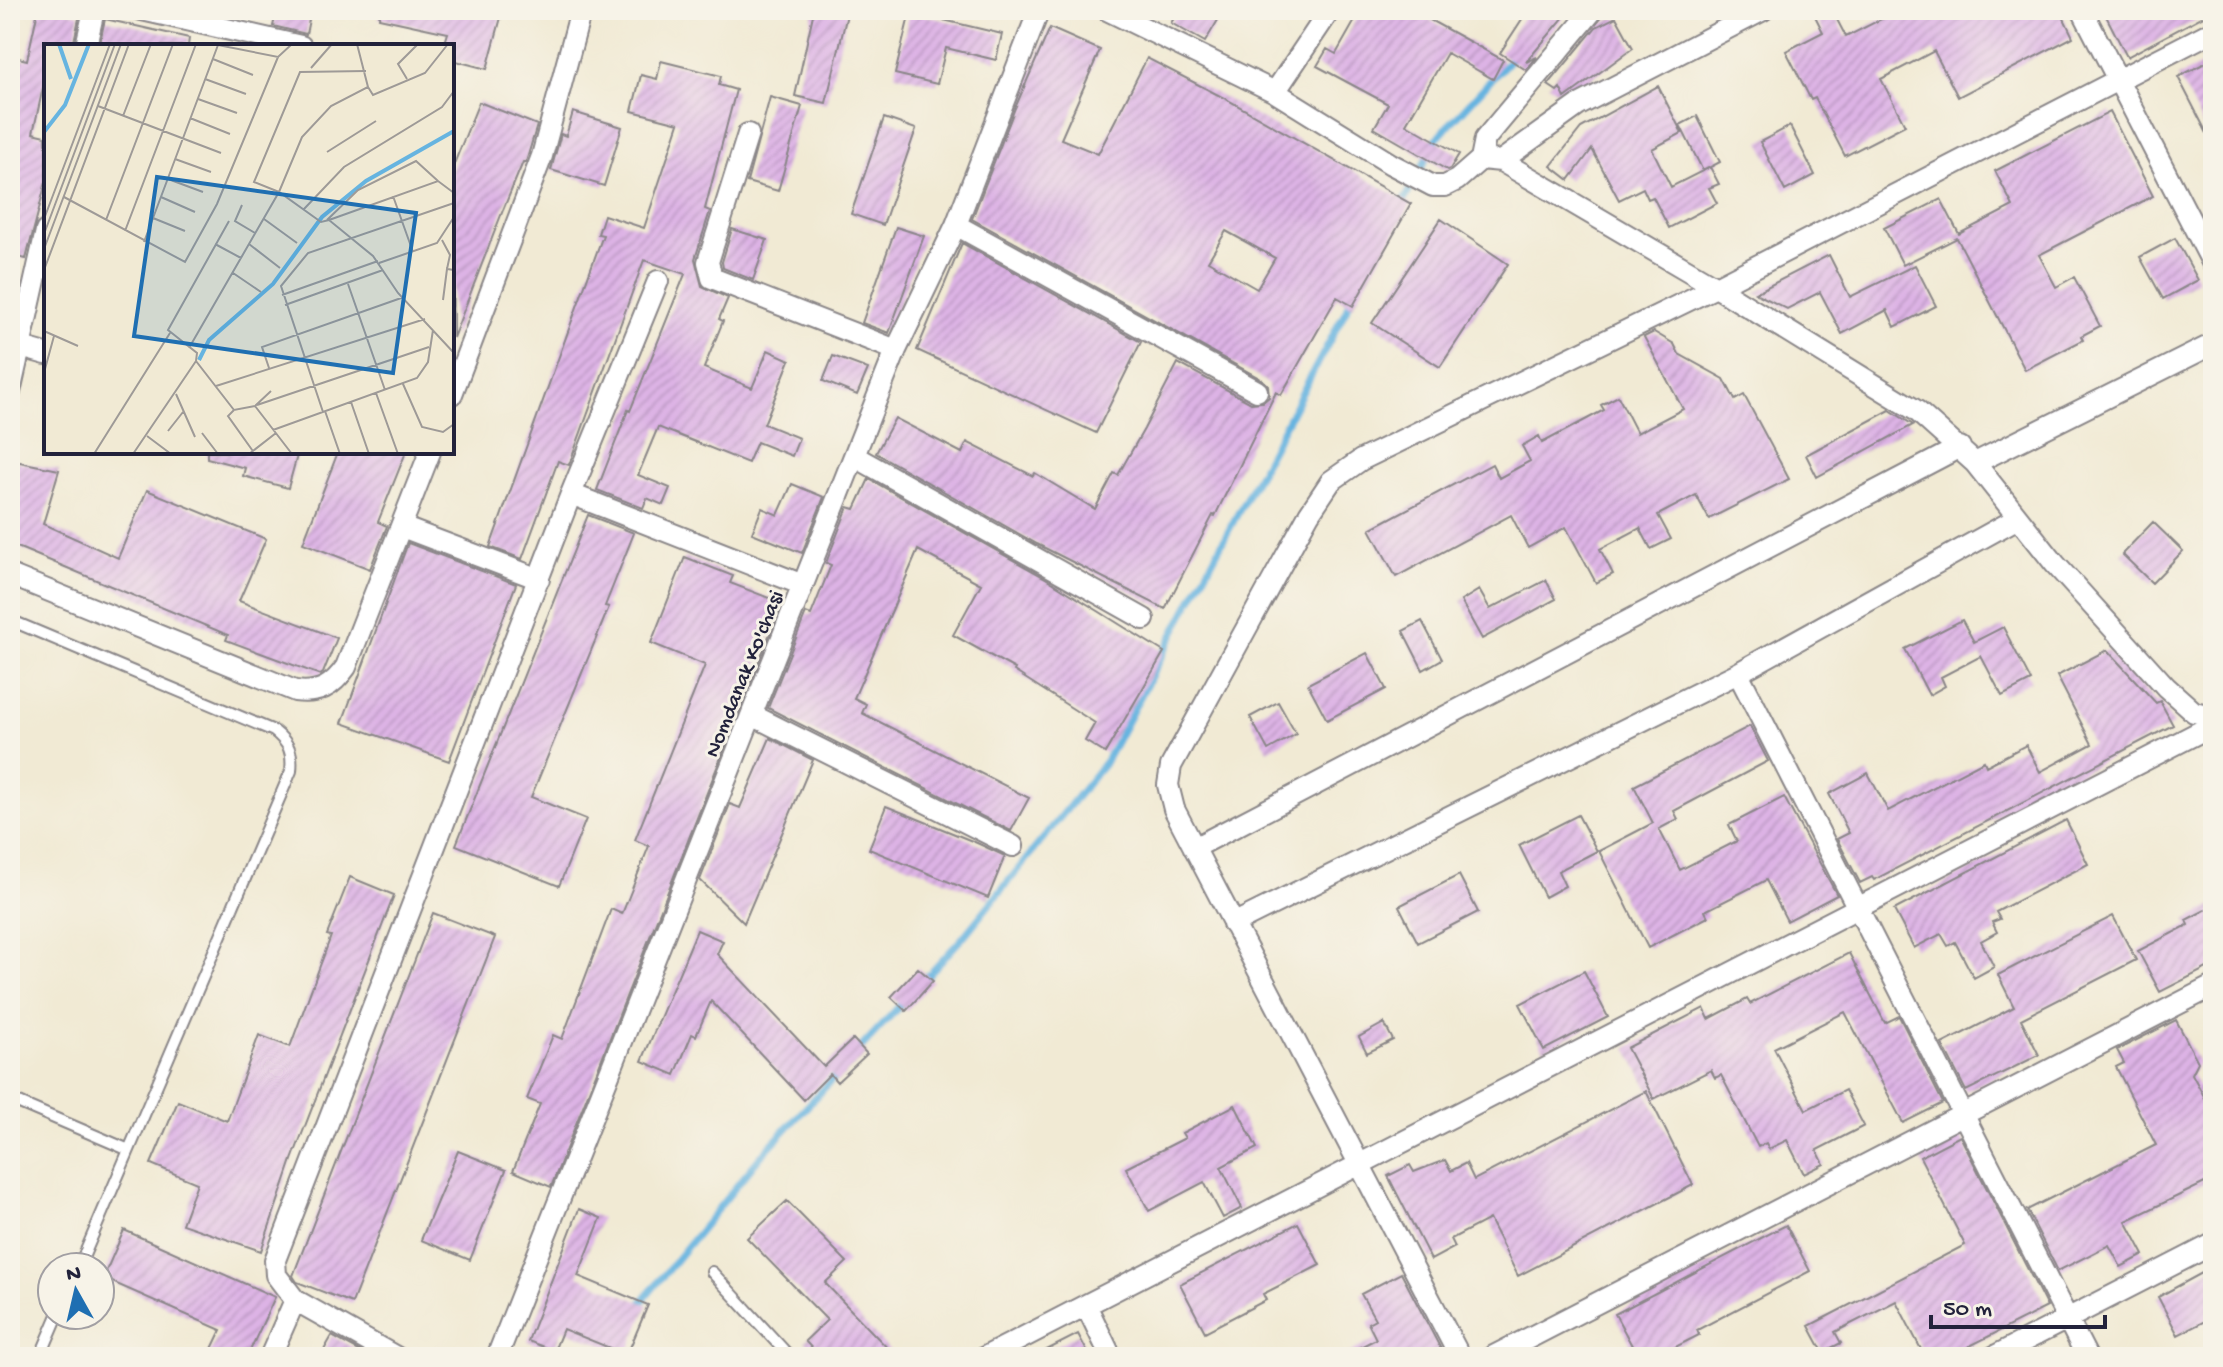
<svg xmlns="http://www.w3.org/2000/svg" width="2223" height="1367" font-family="'Gochi Hand',sans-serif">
  <defs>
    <pattern id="building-hatch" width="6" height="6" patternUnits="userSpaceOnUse" patternTransform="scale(2)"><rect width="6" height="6" fill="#ddb3e5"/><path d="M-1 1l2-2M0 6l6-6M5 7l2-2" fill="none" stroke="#bd9ac5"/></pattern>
  </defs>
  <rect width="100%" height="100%" fill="#f7f3e8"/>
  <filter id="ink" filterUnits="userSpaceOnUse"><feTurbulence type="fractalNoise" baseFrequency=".0125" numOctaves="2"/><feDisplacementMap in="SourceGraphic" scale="16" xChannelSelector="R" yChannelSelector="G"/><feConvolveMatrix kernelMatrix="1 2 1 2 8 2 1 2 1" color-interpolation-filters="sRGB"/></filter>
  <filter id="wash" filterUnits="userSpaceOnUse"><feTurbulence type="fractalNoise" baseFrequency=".006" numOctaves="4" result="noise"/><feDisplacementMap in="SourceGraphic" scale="32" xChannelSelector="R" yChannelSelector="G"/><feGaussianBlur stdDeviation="1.8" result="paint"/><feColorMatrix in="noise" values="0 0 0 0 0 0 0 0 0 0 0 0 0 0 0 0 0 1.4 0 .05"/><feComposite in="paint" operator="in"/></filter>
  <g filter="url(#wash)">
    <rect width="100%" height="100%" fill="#f1ead4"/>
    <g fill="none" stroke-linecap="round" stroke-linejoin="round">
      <path stroke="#66b4e0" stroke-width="7" d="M1400,209l37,-71 79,-85
        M923,981l41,-45 142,-175 247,-464
        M855,1054l51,-55
        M636,1309l125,-153 78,-84"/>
    </g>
    <g id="blocks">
      <path fill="url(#building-hatch)" fill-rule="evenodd" d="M38,10h25l17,4 -7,32h-27v28l-13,59 13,3v46l-20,77 -16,-4v-199l17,4z
        M277,10h34l-5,24 -33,-8z
        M380,10h123l-16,59 -35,-9v-14h-8l4,-13 -69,-15z
        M814,10h34l-22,93 -31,-7z
        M1179,10h45l-19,32 -34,-19z
        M1361,10h74l-5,10 73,40 -10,19 -46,-26 -41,71 53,30 -9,15 -3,1 -73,-42 14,-24 -71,-38 10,-17 9,5z
        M1528,10h42l-44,52 11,-5 -11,13 -26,-17z
        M1812,10h20l14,27 53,-27h161l13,27 -115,60 -24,-46 -53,28 24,46 -60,31 -30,-58 -4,2 -25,-49 37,-19z
        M2103,10h110v1l-86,46z
        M910,12l92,22 -6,26 -50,-12 -9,36 -42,-10z
        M1616,17l17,31 -68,50 -5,-10 -3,3 -9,-6 48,-58z
        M105,19l84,19 -1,8h-89z
        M1050,28l50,22 -39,89 37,15 49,-96 79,41 185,105 -58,102 -16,-9 -56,98 -5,-3 -61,124 -2,-1 -48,94 -128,-65 -161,-91 19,-35 67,35 5,-11 66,34 2,-3 60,36 19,-36 4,2 26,-46 34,-66 73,40 12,-1 6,-5 -1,-12 -5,-5 -291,-161 43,-111zM1226,231l49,27 -18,31 -49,-28z
        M2213,59v86l-35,-68z
        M661,61l60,15 -2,9 17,5 -31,119 5,2 -15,48 7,27 26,12 -9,21 4,2 -19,47 48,20 16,-38 22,10 -26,64 35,14 -7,18 -35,-14 -9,21 -90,-36 -20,48 32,13 -7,17 -16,-7 -4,10 -46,-18 31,-80 2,1 55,-137 -41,-14 -75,205 -11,-4 -36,98 -32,-12 113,-312 -5,-1 6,-19 40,13 35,-105 -47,-12 9,-36 16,4z
        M1658,86l24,47 -30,16 19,38 39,-20 9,17 -10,4 8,15 -48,25 -16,-31 -5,2 -5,-11 -24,12 -27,-51 -23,31 -18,-14 30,-38z
        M770,97l32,9 -24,85 -31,-9z
        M479,102l58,23 -11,37h-3l-20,48 -50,128 -1,-169z
        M573,112l49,15 -18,59 -53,-16 10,-36 5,2z
        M2110,112l43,84 -114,59 17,32 18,-10 26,49 -19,10 2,4 -58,30 -68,-132 -54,27 -19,-37 57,-29 18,35 54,-28 -18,-35z
        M1697,116l23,46 -17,9 -23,-46z
        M884,118l32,11 -33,96 -32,-11z
        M1790,126l25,49 -30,16 -25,-49z
        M1441,219l67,45 -68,103 -68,-44z
        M896,227l28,9 -35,97 -27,-10z
        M732,229l35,11 -14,40 -30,-12 -1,-6z
        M2175,238l23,42 -35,19 -23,-42z
        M962,243l179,99 -45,91 -179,-83z
        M1829,255l21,42 65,-32 21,41 -41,21 -8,-17 -45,24 -22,-42 -33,17 -32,-16z
        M1654,332l20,12 5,10 45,25 11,21 9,-5 45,84 -80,40 -13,-24 -38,20 13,24 -20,10 -11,-21 -40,21 13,25 -17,9 -30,-56 -38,21 -17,-33 -115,62 -26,-48 122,-65 7,14 31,-17 -8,-15 17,-10 3,7 62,-33 -3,-5 17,-9 19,37 46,-24 -39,-72z
        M833,356l35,13 -11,26 -34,-14z
        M1890,410l23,15 -96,52 -11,-22z
        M207,452h91l-10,36 -45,-12 2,-8 -38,-10z
        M338,452h68l-28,70 9,4 -17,43 -67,-26z
        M10,460l49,10 -16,54 75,34 29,-68 119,49 -27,62 98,37 -14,35 -3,2 -94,-35 2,-5 -218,-91z
        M869,479l178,100 117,73 -59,101 -20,-12 10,-18 -81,-52 1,-2 -62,-34 28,-51 -63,-34 -64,148 12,6 -4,9 167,85 -18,33 -243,-123 38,-95 5,2 20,-50 -5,-2 22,-56 7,2z
        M792,484l32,13 -22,56 -50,-20 10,-25 16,7z
        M588,515l46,18 -29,73 4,1 -78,190 55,22 -27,67 -103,-41z
        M2153,522l30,29 -31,32 -30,-29z
        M408,543l108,41 -67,177 -107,-38z
        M685,557l48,19 -3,7 52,20 -231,584 -38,-16 27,-67 -13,-5 26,-64 9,4 49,-130 11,5 27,-68 -14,-6 70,-175 -54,-22z
        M1546,580l10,19 -74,40 -21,-38 18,-11 11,19z
        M1962,620l12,22 29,-15 28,54 -29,15 -21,-40 -40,21 4,9 -16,9 -24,-46z
        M1422,621l20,38 -19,11 -20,-39z
        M2107,650l49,53 4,-2 13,24 -299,155 -2,-3 -12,6 -23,-44 12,-6 -20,-39 39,-21 20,38 96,-50 2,5 40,-21 14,27 52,-28 -35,-68z
        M1367,653l19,36 -59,31 -19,-36z
        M1278,702l18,32 -28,16 -18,-33z
        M1750,726l18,35 -94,50 4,8 -19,10 21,41 57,-29 -8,-16 55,-28 53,98 -50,26 -21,-41 -61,31 3,6 -60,31 -49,-97 54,-28 -19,-37z
        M770,738l43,22 -69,163 -44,-43 30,-76 10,4z
        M886,806l91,37 28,13 -17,42 -119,-49z
        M1578,815l19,36 -39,20 7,15 -20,11 -26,-52z
        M2066,820l22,44 -92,48 4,7 -8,3 5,10 -16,9 13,26 -20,11 -19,-36 -7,4 -7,-12 -27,14 -20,-38z
        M1459,875l19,37 -60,31 -19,-37z
        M350,877l44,18 -102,265 -31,91 -79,-27 15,-41 -46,-19 27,-63 49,20 32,-86 31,12 41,-111 -4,-1z
        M2213,906v59l-53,27 -22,-41 50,-26 -2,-5z
        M433,913l62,24 -143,366 -55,-21 -4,-6z
        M2113,916l23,44 -115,59 18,36 -73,36 -24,-47 72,-37 -16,-32z
        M697,930l26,11 -6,13 107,113 29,-28 14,15 -30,28 -7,-8 -26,26 -93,-99 -15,35 -4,-2 -17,41 -33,-14z
        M1849,953l36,70 14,-7 44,87 -40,20 -58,-111 -71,36 32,62 39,-20 19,36 -47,24 7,14 -20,10 -17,-34 -18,9 -3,-6 -8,4 -37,-72 -6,3 -4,-8 -57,29 -27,-51 77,-40 5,11 38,-20 3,5z
        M918,968l15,13 -27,30 -15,-14z
        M1584,971l24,46 -64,33 -24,-46z
        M2176,1020l22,42 -6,12 21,39v66l-87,42 18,34 -23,12 -12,-22 -51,26 -31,-61 129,-65 -40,-78 8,-4 -7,-13z
        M1384,1023l9,17 -26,13 -8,-16z
        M1646,1091l47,94 -175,91 -29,-57 -38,20 4,8 -24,13 -43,-84 22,-11 4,7 31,-12 6,11 15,-8 8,17z
        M1235,1105l22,43 -36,19 21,41 -19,10 -19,-36 -55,29 -23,-43 59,-30 -3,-5z
        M1960,1136l87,171 -99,50h-23l-29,-56 -61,31 6,11 -18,9 -14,-26 156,-81 -45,-88z
        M458,1151l48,19 -36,90 -49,-20z
        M787,1201l60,61 -22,21 71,74h-76l-15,-16 22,-21 -80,-82z
        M579,1209l22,9 -23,58 70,29 -21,50 -64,-26 -9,22 -26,-10z
        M1298,1223l22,42 -57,29 3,6 -61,32 -25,-48z
        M1786,1225l24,46 -113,59 2,5 -43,22h-18l-23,-43z
        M124,1230l151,67 -28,60h-39l13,-27 -118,-52z
        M2213,1267v50l-35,18 -20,-38z
        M1401,1273l44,84h-104l35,-18 -8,-16 7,-4 -14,-25z
        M1078,1334l12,23h-57z
        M332,1336l38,21h-50z"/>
    </g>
  </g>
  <g filter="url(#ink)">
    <use href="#blocks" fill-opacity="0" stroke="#8a8688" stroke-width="2"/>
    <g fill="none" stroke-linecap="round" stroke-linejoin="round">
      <defs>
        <path id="service" d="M10,620l264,111c15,12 19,21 17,40l-212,496
          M10,1099l119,51
          M712,1272l78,85
          M40,1357l18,-42"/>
        <path id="minor" d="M142,10l159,36
          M1107,10l168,82 116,72 42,22h12l12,-6 24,-21 20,2 215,126 201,124 58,52 80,101 111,123 28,25 19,4
          M2082,10l131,254
          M86,46l8,-36
          M1275,92l55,-82
          M748,134l-40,128 4,16 184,72
          M1481,159l4,-20 108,-129
          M1501,161l78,-56 184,-95
          M956,225l301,166
          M21,347l25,7
          M10,392l36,-161
          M452,394l90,-238 39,-146
          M854,456l290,163
          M1975,463l238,-119
          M571,494l232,91
          M402,527l137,52
          M10,575l285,116c24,3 37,-4 51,-24l84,-215
          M1738,673l349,684
          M752,715l261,131
          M1194,848l766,-401
          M1233,924l505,-251 280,-155
          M270,1357l25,-57
          M396,1357l-101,-57 -19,-25 -1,-15 296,-766 87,-213
          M497,1357l399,-1007 60,-125 83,-215
          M985,1357l101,-52
          M1111,1357l-25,-52 1127,-580
          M1460,1357l-286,-548 -6,-24 3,-19 138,-252 22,-33 30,-21 355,-173 497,-256
          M1492,1357l721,-371
          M1993,1357l220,-113"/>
      </defs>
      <use href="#service" stroke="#8a8688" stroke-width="14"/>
      <use href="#minor" stroke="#8a8688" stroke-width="24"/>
      <use href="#service" stroke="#fff" stroke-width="10"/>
      <use href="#minor" stroke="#fff" stroke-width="20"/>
    </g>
  </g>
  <g text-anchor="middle" stroke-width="6" stroke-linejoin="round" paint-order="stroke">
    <g font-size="22" fill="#22223b" stroke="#f7f3e8">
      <text transform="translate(742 673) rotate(-68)" y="8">Nomdanak Ko'chasi</text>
    </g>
  </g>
  <g transform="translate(44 44)">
    <rect width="410" height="410" fill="#f1ead4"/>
    <path fill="none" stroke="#66b4e0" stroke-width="4" d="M15,0l12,35M0,88l21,-27 24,-61M155,316l10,-20 64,-56 49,-67 44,-36 88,-50"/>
    <path fill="none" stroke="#9e9a97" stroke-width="2" d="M174,1l60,12 14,-13M169,15l40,16M267,24l21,-24M322,27l-66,1 -46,110 25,10 42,30 8,-2 44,36 25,37 56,60M161,35l41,15M363,35l-9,-15 20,-20M324,43l5,8 52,-22 23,-29M154,55l39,14M54,62l123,47M79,72l28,-72M146,74l40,16M283,108l49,-31M131,115l36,13M124,135l35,13M349,152l20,56M20,153l121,65 32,-58 61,-147M117,153l34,15M198,161l-7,16 20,12M260,165l40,-42 98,-60 12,-16M109,174l32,13M0,175l66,-175M220,175l33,24M62,176l67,-176M283,176l31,-30 58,-29 22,20M285,176l109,-39 16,12M185,177l-61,109 29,23 -1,8 38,49 21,-4M81,187l71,-187M0,190l71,-190M398,196l8,15 -3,14M100,198l74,-197M171,200l26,14M205,200l31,24M0,205l77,-205M335,219l58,-20 17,-26M0,226l85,-226M189,229l28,19M304,240l37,106M238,251l96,-34M399,256l4,-31 7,1M241,261l98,-35M0,287l34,15M145,304l90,-156 23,-55 29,-31 37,-19 -11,-43M225,324l-7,-21 142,-50M1,325l9,-33M359,340l19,43 21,5 11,-8M172,342l209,-67M227,347l-16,15 37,48M332,349l22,61M132,350l19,43M307,358l18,52M213,361l172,-58M190,366l-6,6 27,38M281,367l15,43M279,368l-42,-126 27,-33 146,-50M229,386l144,-52 11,-16 5,-32M124,387l15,-19M158,389l16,21M103,392l24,18M50,410l76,-121M89,410l63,-93M205,410l27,-21"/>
    <path fill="#1f6fb2" fill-opacity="0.15" stroke="#1f6fb2" stroke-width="4" d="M113,133l259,36 -23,160 -259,-37z"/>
    <rect width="410" height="410" fill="none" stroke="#22223b" stroke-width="4"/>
  </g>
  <rect width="2223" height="1367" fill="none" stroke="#f7f3e8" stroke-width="40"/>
  <g transform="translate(76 1291) rotate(352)"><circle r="38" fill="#f7f3e8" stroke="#a29fa3" stroke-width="2"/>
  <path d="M0-6L14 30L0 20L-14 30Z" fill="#1f6fb2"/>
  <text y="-12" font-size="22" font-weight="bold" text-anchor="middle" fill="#22223b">N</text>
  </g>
  <path d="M1931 1315v12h174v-12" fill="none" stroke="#22223b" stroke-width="4"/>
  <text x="1943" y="1315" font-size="24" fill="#22223b" stroke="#f7f3e8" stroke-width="6" paint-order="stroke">50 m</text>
</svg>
